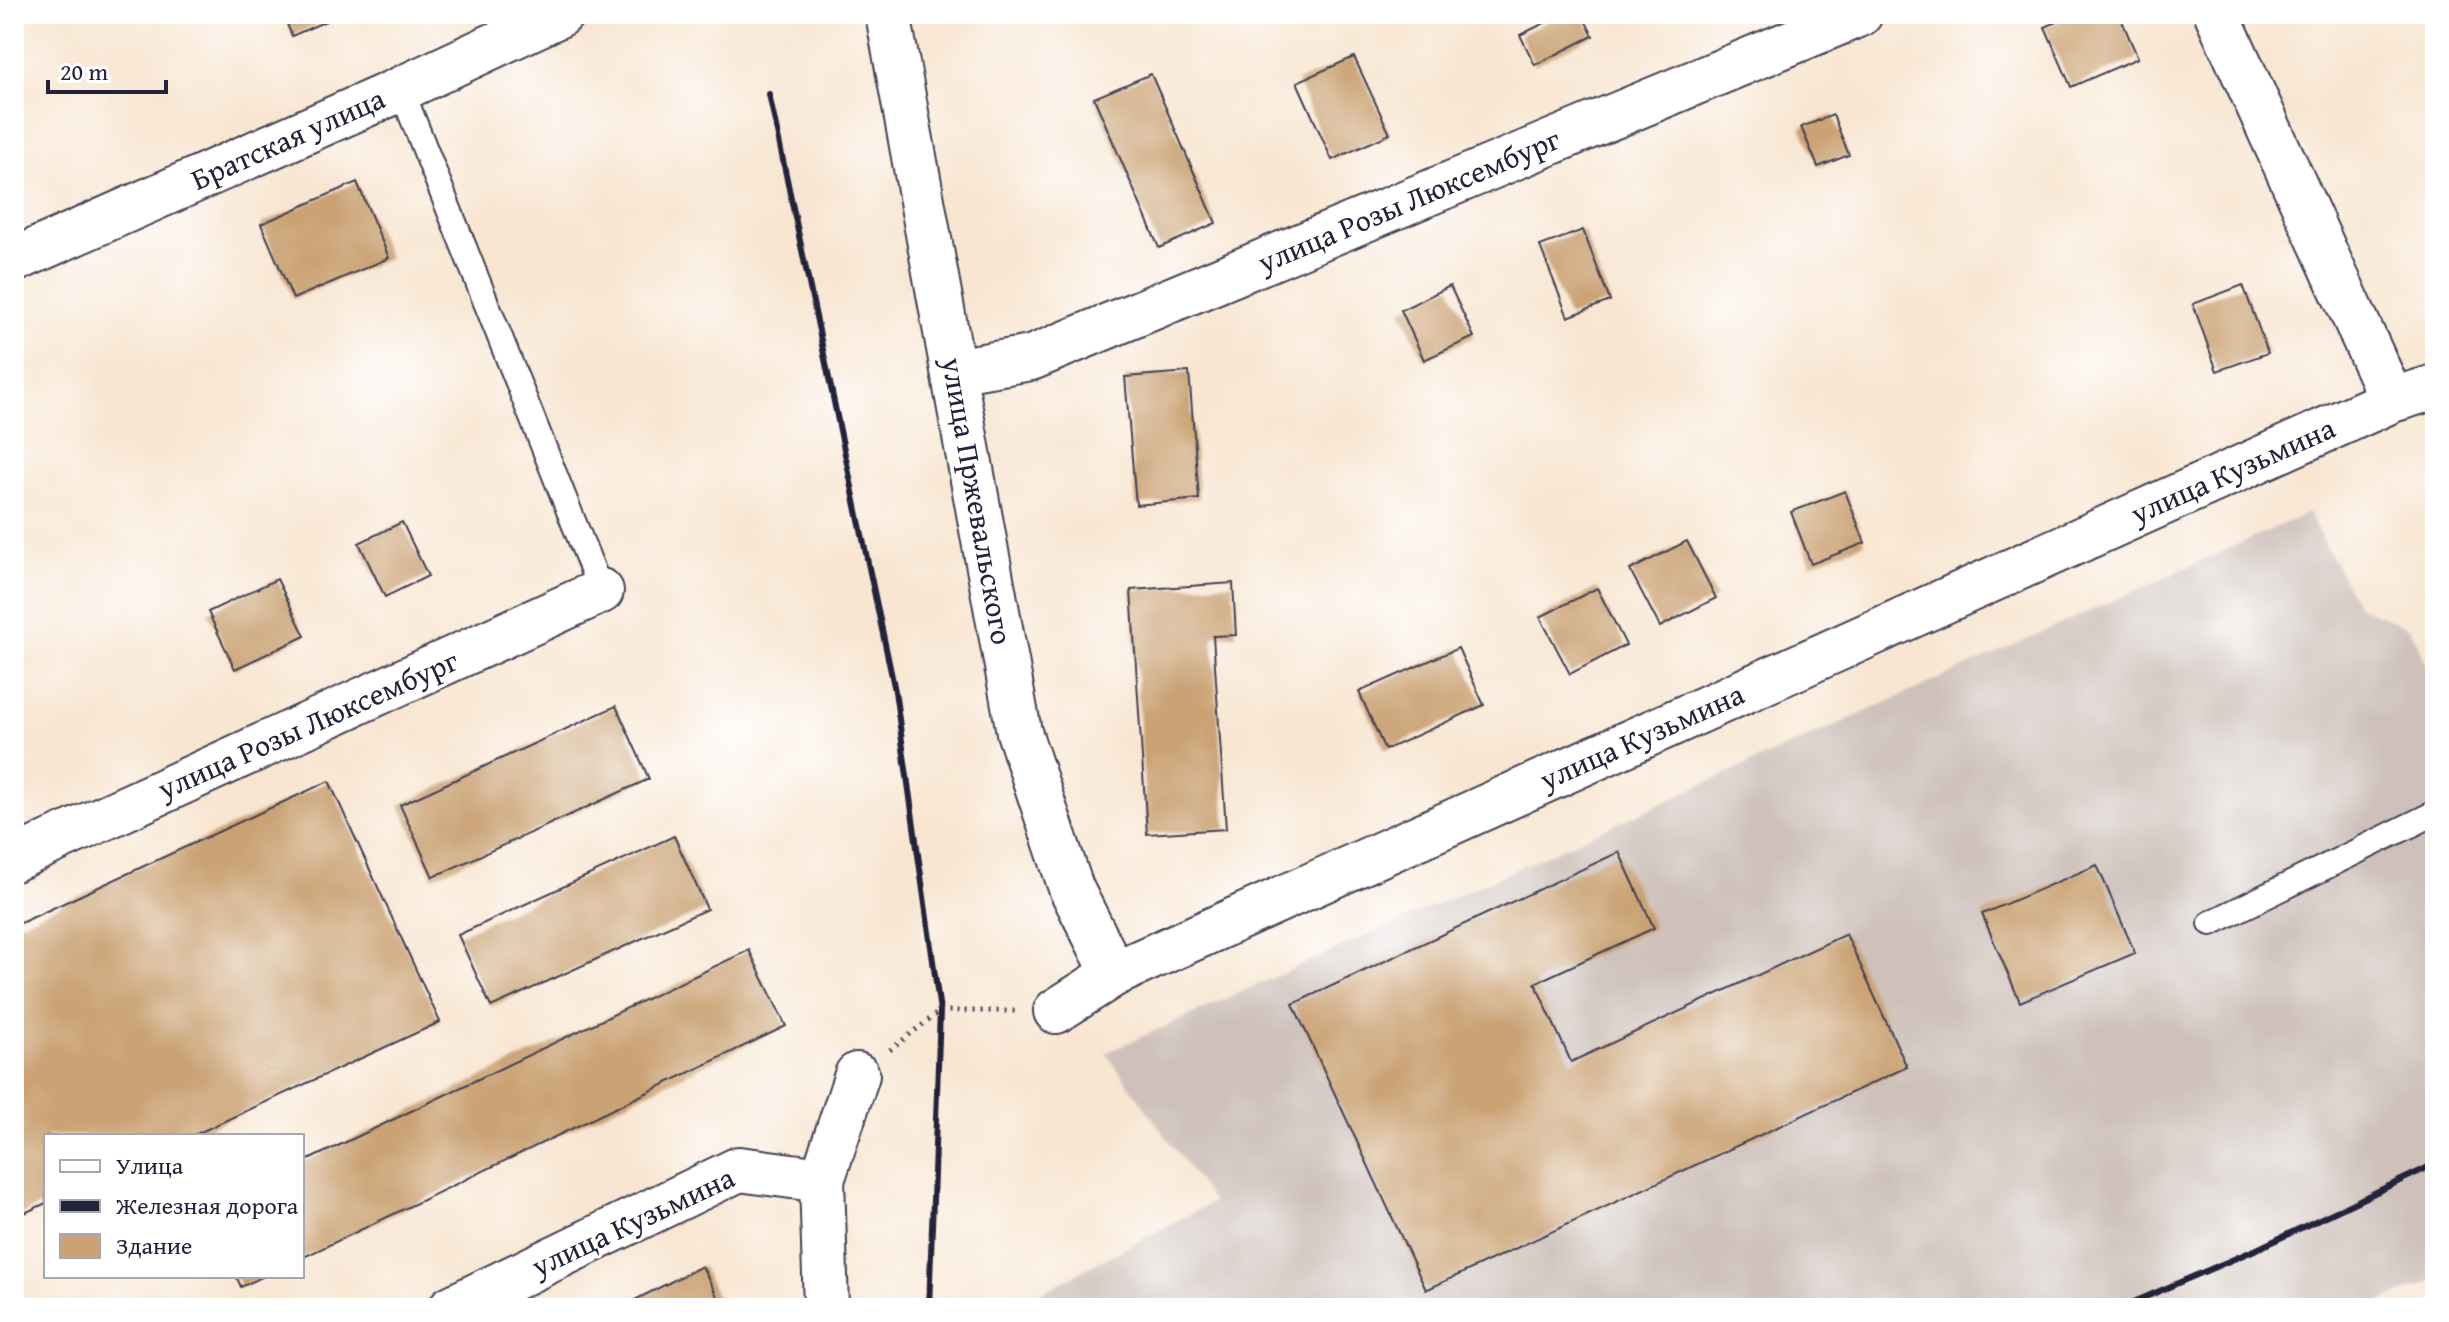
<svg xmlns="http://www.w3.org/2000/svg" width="2449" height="1322" font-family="'Gentium Book Plus',serif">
  <rect width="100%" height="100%" fill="#fff"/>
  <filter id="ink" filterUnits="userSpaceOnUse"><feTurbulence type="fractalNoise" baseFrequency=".0125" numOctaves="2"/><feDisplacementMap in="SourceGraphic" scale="16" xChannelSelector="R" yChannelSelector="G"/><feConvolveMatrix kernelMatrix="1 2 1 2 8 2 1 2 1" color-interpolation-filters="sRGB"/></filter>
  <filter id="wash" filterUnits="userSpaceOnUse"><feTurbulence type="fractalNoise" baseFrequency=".006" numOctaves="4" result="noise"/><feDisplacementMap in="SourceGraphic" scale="32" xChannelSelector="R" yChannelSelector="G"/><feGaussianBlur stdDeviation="1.8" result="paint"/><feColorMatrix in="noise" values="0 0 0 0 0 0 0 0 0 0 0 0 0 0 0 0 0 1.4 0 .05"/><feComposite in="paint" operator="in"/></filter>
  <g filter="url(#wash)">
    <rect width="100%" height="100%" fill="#f8e6d2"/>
    <path fill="#cec1ba" d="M2308,513l49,92 53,23 25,54v598l-71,28h-1352l201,-106 -107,-149z"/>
    <g id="blocks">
      <path fill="#caa273" d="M283,14h59l-50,22z
        M1563,14h19l11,22 -58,29 -15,-30z
        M2075,14h44l19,44 -67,29 -26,-60z
        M1354,57l36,77 -58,26 -35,-78z
        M1151,74l65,149 -57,25 -65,-150z
        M1833,115l16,40 -31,12 -17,-40z
        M357,182l32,76 -96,41 -32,-75z
        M1583,230l27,71 -42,16 -28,-71z
        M2243,285l25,68 -51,18 -24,-67z
        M1450,286l24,51 -50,23 -23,-50z
        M1189,372l10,127 -63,6 -11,-128z
        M1845,491l20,52 -54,21 -20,-52z
        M402,522l26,54 -43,21 -26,-54z
        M1687,541l29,57 -56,29 -30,-57z
        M277,579l28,57 -70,33 -27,-57z
        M1233,583l3,52 -23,1 13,193 -79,5 -16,-244z
        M1597,588l29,57 -56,29 -30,-57z
        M1458,648l26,57 -99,45 -26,-58z
        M616,706l33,73 -216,98 -33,-72z
        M329,781l111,241 -248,114h-146v67l-32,15v-292z
        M674,836l33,73 -216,98 -33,-72z
        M1619,852l35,76 -119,55 36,79 275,-128 61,133 -481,223 -133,-286z
        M2097,865l38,88 -115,49 -38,-88z
        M749,950l37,76 -484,232v-95z
        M702,1266l21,42h-104z
        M236,1276h28l-23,11z"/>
    </g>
  </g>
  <g filter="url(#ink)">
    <use href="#blocks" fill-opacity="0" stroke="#423f52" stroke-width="2"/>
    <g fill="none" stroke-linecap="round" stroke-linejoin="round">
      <defs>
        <path id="lane" d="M401,89l200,502
          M2211,923l224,-110"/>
        <path id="street" d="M888,14l131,718 52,156 43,86
          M2217,14l175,386
          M14,260l387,-171 160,-75
          M953,371l78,-13 829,-344
          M14,859l587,-268
          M1056,1011l58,-37 1278,-574 43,-13
          M451,1308l288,-139 83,11
          M826,1308l-4,-128 35,-105"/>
      </defs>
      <use href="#lane" stroke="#423f52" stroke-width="28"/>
      <use href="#street" stroke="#423f52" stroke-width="48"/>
      <path stroke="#423f52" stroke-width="5" stroke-dasharray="2 6" stroke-linecap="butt" d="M890,1050l50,-39h75"/>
      <use href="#lane" stroke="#fff" stroke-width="24"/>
      <use href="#street" stroke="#fff" stroke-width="44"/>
      <path stroke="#22223b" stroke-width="6" d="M769,94l126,597 45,320 -11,297
        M2120,1308l137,-59 178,-85"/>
    </g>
  </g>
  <g text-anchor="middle" stroke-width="6" stroke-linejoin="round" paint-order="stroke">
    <g font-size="30" fill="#22223b" stroke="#fff">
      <text transform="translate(288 139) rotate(-24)" y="10">Братская улица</text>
      <text transform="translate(1409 201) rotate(-23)" y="10">улица Розы Люксембург</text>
      <text transform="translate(2233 471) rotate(-24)" y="10">улица Кузьмина</text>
      <text transform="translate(977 501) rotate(80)" y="10">улица Пржевальского</text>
      <text transform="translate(308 725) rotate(-24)" y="10">улица Розы Люксембург</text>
      <text transform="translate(1642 737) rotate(-24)" y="10">улица Кузьмина</text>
      <text transform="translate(633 1222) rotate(-25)" y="10">улица Кузьмина</text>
    </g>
  </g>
  <rect width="2449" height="1322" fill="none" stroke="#fff" stroke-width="48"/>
  <rect x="44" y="1134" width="260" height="144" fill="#ffffff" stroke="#a7a7b1" stroke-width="2"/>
  <rect x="60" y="1160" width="40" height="12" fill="#ffffff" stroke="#a7a7b1" stroke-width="2"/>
  <text x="116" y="1174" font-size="24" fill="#22223b">Улица</text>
  <rect x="60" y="1200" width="40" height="12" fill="#22223b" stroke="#a7a7b1" stroke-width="2"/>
  <text x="116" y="1214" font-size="24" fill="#22223b">Железная дорога</text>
  <rect x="60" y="1234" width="40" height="24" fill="#caa273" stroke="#a7a7b1" stroke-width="2"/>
  <text x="116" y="1254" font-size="24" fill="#22223b">Здание</text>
  <path d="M48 80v12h118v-12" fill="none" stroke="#22223b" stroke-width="4"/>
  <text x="60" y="80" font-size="24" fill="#22223b" stroke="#ffffff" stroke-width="6" paint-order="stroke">20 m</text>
</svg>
